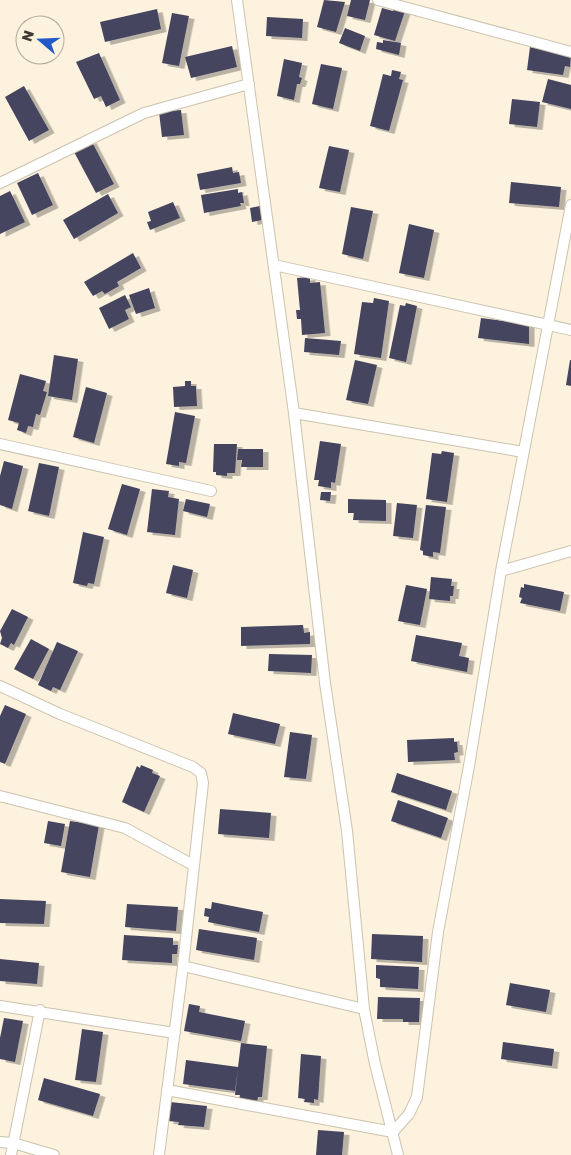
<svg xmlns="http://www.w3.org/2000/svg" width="571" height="1155" font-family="'Golos Text',sans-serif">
  <defs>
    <filter id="shadow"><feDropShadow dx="5.5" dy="3" stdDeviation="0" flood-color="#0004"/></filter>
  </defs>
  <rect width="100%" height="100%" fill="#fcf2de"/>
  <path fill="#44445e" filter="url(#shadow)" d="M324,0l21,2 -9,30 -19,-5z
    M351,0h19l-5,20 -18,-4z
    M394,7l11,4 -10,30 -21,-6 8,-27 11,3z
    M157,9l4,20 -56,13 -5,-20z
    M172,13l17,3 -10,50 -17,-3z
    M267,17l36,2 -1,19 -36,-2z
    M345,28l20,8 -5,15 -21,-8z
    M383,40l18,3 -2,12 -23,-6 1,-7 6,1z
    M232,46l5,21 -46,11 -6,-21z
    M530,47l41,7 -1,13 -5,-1 -2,9 -36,-5z
    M99,53l21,47 -14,7 -5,-11 -7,3 -18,-37z
    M284,59l18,4 -3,14 3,1 -2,6h-3l-3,16 -17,-4z
    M321,64l21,4 -9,41 -21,-5z
    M392,70l9,2 -2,7 4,1 -14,51 -19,-5 13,-52 8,2z
    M548,79l23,6v24l-29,-7z
    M24,86l25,44 -20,11 -24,-44z
    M512,99l28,3 -3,25 -28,-3z
    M181,110l3,25 -22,2 -3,-25z
    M91,140l23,44 -18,9 -23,-43z
    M329,146l20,4 -9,42 -21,-4z
    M232,167l1,6 6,-1 2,11 -41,7 -3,-16z
    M38,173l15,32 -21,10 -15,-32z
    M511,182l50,5 -2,20 -50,-4z
    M238,189v4l4,-1 2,11h-4l1,3 -37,7 -3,-18z
    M10,191l15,31 -25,12v-38z
    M108,194l10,19 -44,26 -11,-19z
    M173,202l7,16 -30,12 -3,-8 4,-1 -3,-9z
    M260,206l2,14 -10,2 -2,-14z
    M351,207l22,4 -10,48 -21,-5z
    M409,224l25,6 -10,48 -25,-5z
    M133,253l8,15 -24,14 2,4 -14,8 -3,-3 -9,5 -9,-14z
    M310,277v6l10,-1 5,51 -23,2 -1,-16h-4l-1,-9h4l-3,-32z
    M149,288l6,20 -19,6 -7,-19z
    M125,295l6,12 -6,3 4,9 -20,10 -10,-21z
    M374,298l15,3 -8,57 -27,-4 8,-52 11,1z
    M406,303l11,3 -11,56 -17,-4 11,-53 5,1z
    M481,318l48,6v20l-51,-6z
    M305,338l36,3 -2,14 -35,-3z
    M54,355l24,4 -6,41 -24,-4z
    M355,360l22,5 -9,39 -22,-4z
    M570,360h1v26l-5,-1z
    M20,374l26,7 -3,10 4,1 -7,23 -4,-1 -3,13 -5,-1 -2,7 -9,-3 2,-7 -11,-3z
    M185,381h6v5h5l1,20 -23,1 -1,-20 12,-1z
    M86,387l21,6 -13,50 -21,-6z
    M175,412l20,4 -9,47 -7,-1v4l-13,-2z
    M320,441l21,3 -6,39 -4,-1v6l-13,-2 1,-6h-5z
    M214,444h23l-2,29h-8v3l-11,-1v-3h-3z
    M238,449h25v18h-22l1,-7h-5z
    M442,451l12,2 -7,49 -21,-3 6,-46 9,1z
    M4,461l19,5 -11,43 -12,-4v-29z
    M39,463l20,4 -10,49 -21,-5z
    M122,484l18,5 -13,46 -19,-6z
    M152,489l17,2 -1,6 11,2 -4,36 -28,-3z
    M321,492h10l-1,9 -10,-1z
    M186,499l24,5 -3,13 -24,-6z
    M348,499l38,1v21l-33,-1 1,-7h-6z
    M397,503l20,2 -4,33 -20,-2z
    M426,505l20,2 -6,46 -7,-1v5l-10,-2v-4l-3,-1z
    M83,532l21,5 -10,47 -6,-1 -1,3 -14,-3z
    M173,565l20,5 -6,28 -21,-5z
    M431,577l21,2 -1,7h3l-1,10h-3v5l-21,-2z
    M524,584l40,8 -4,19 -40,-8 2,-5 -3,-1 2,-10 3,1z
    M406,585l21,4 -7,36 -22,-4z
    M12,609l16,8 -14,28 -3,-2 -3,5 -8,-4 2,-6 -2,-7z
    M303,625l1,8 6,-1v12l-69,2v-19z
    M416,635l46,8 -3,13 10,2 -2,14 -56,-11z
    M31,639l18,10 -16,30 -19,-10z
    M57,642l21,9 -18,39 -7,-3 -2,4 -13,-6z
    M269,654l43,1 -1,18 -43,-2z
    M5,705l21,9 -21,50 -5,-2v-46z
    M233,713l47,11 -5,20 -47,-10z
    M290,732l22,3 -6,44 -22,-2z
    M454,738v4h3l1,10 -4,1 1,7 -47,2 -1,-22z
    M141,765l12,5 -1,3 8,3 -16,36 -22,-10 15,-36 3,2z
    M397,773l55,18 -6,19 -55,-18z
    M398,800l50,18 -7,20 -50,-17z
    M220,809l51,4 -2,25 -51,-4z
    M48,821l17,3 -4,22 -17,-3z
    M70,821l29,4 -9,52 -29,-5z
    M0,899l46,2 -2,23 -44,-1z
    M212,902l51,10 -4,20 -51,-10 1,-5 -5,-1 1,-8 6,1z
    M127,904l51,3 -2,24 -51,-4z
    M199,929l58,9 -3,22 -58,-10z
    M372,934l51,2 -1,26 -51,-3z
    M124,935l49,3v7h5l-1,9h-5v9l-50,-3z
    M0,959l39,4 -2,21 -37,-3z
    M376,965l43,2 -1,22 -38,-2v-8l-4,-1z
    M510,983l40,7 -4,22 -40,-7z
    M378,997l42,1 -1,24h-16v-3h-26z
    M189,1004l11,2 -1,6 46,9 -4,20 -57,-10z
    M4,1018l19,3 -8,41 -15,-3v-21z
    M82,1029l21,3 -7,50 -21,-2z
    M503,1042l51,7 -2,17 -51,-7z
    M241,1043l26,3 -5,51h-4l-1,5 -18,-2 1,-5h-5l3,-26 -3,22 -52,-7 3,-24 52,7z
    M301,1054l20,2 -3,44 -4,-1v4l-10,-1 1,-3 -7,-1z
    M44,1078l56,16 -7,22 -55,-16z
    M170,1102l37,4 -3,21 -26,-2 1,-3 -11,-1z
    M318,1130l26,2 -2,23h-26z"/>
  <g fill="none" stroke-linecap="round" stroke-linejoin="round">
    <defs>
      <path id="minor" d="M237,0l57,413 31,270 22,148 17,178 11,55 23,91
        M378,0l193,52
        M0,183l144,-70 105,-29
        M274,265l297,65
        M294,413l229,39
        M0,444l211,47
        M501,571l70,-20
        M0,686l60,28 133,53 8,6 2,10 -20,183 -24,189
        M0,796l125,32 68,37
        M183,966l181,43
        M0,1006l175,27
        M167,1090l226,42 16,-18 8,-17 21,-165 31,-166 32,-195 70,-366
        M0,1142l13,1 41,12
        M11,1155l29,-145"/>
    </defs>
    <use href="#minor" stroke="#ccc3af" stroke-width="12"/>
    <use href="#minor" stroke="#fff" stroke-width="10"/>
  </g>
  <g transform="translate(40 40) rotate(289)"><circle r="24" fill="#fcf2de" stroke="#b0a99a"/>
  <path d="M0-4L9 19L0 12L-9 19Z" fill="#2159c6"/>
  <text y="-8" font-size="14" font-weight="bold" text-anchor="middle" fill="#3f3b33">N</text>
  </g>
</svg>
